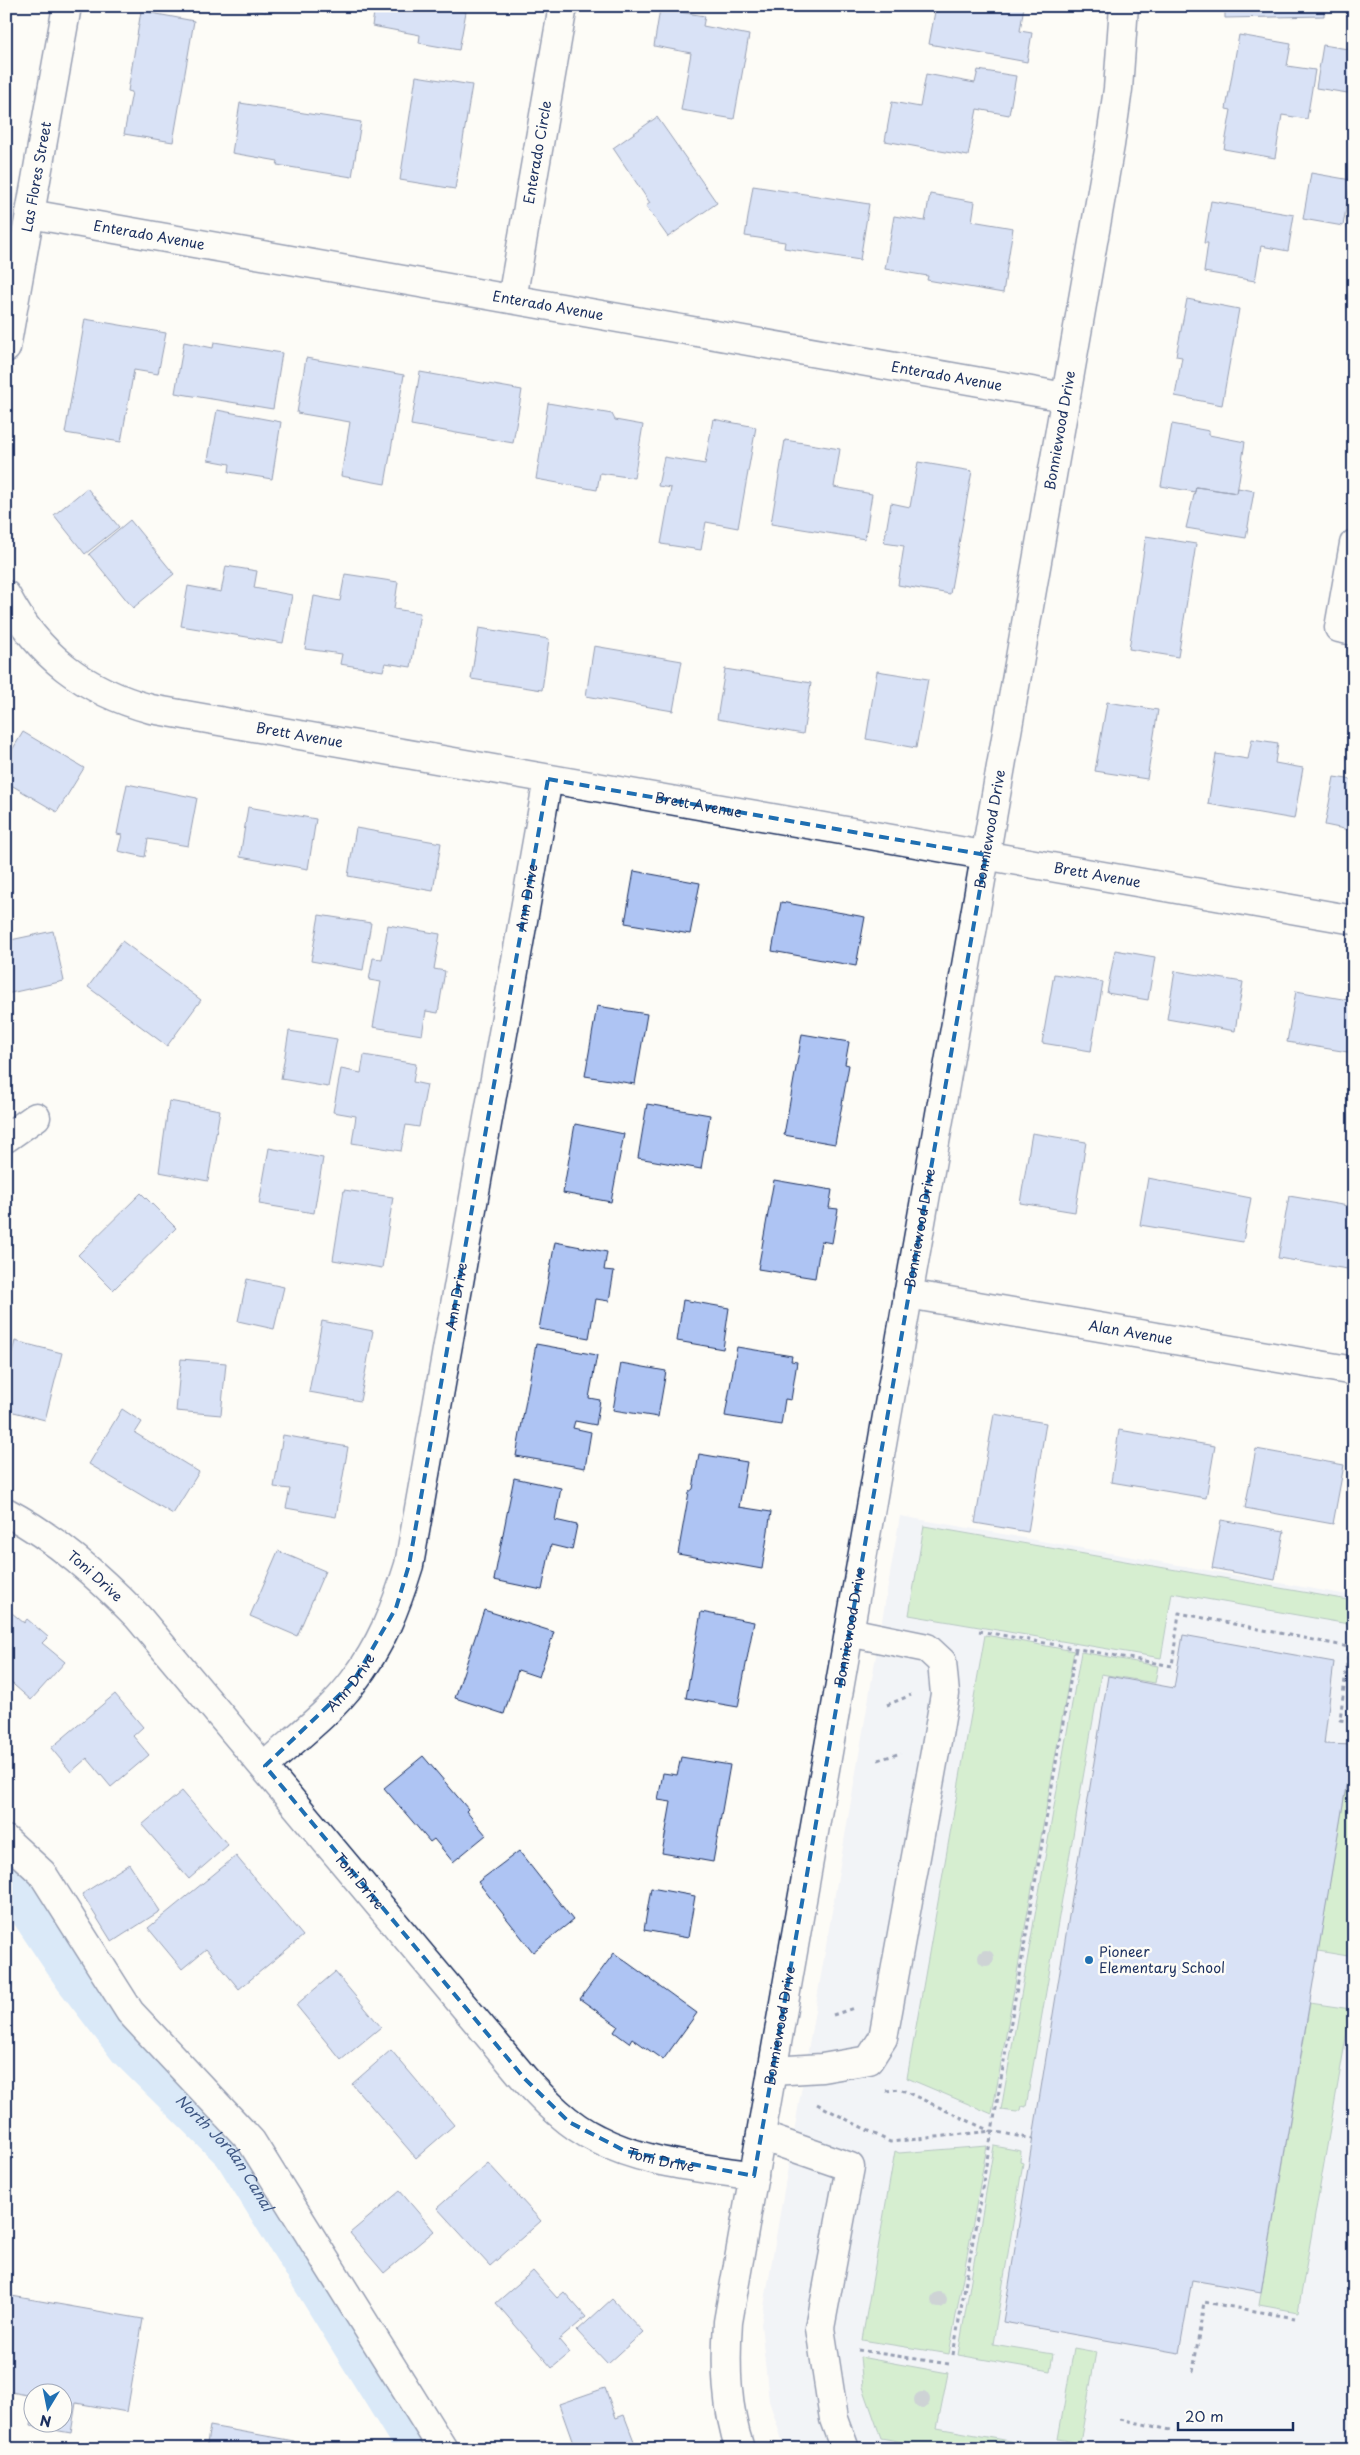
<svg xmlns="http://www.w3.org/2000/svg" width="1360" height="2455" font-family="'Playpen Sans',sans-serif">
  <rect width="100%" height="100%" fill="#fdfcf7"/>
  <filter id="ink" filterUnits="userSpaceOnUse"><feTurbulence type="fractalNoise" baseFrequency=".02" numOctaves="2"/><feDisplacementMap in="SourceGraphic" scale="10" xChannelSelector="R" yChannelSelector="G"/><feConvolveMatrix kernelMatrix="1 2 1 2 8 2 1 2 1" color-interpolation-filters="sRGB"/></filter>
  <g filter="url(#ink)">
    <path fill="#e5ebf6" d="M900,1516l454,80v853h-569l-16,-48 -8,-77z"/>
    <path fill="#a7dea1" stroke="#618680" d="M924,1526l430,75v24l-182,-32 -11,65 -252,-43z
      M985,1635l89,16 -82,463 -85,-36z
      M1081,1652l77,14 -3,17 -54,-9 -75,433 -4,-1 -1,4 -4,2 -16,-2z
      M1353,1745h1v212l-36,-6z
      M1310,2003l41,6 -53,303 -39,-7z
      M987,2146l-38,208 -87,-14 33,-189 4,2z
      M994,2146l27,5 -1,11 3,1 -30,181 60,10 -3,17 -92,-16z
      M1074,2348l22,4 -16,91 -22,-4z
      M860,2357l88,16 -11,55 101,18v3h-95l-62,-11 -18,-51z"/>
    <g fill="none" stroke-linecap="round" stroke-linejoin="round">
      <path stroke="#afd3f8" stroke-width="40" id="s1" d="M6,1876l68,101 55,72 104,103 184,297"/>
    </g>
    <path fill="#aec4f3" stroke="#1b2f5e" d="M230,6h37l-1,6z
      M375,6h59l32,6 -7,38 -40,-7 1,-8 -48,-9z
      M752,6h32l-1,6z
      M936,6h88l-4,25 12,2 -5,29 -98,-18z
      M1225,6h99v10l-99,2z
      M660,9l45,7 -2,10 46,9 -15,84 -53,-9 10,-57 -37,-7z
      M141,11l53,10 -21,121 -49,-8 8,-42 -4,-1z
      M1239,35l52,9 -4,22 28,4 -8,49 -25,-4 -7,43 -51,-9 7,-39 -5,-1z
      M1323,45l31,5v44l-38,-6z
      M978,70l38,6 -7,39 -32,-6 -9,47 -83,-15 7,-39 28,5 6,-33 49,9z
      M416,76l56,9 -17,104 -55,-9z
      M240,103l121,19 -9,55 -75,-12 1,-4 -46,-8z
      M657,117l60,86 -49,34 -22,-31 4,-3 -37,-55z
      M1311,173l40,7 -8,46 -40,-7z
      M753,186l116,18 -9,56 -76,-12 1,-6 -40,-6z
      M930,194l45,8 -3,19 41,7 -10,65 -76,-13 1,-4 -43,-7 9,-53 31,5z
      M1211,201l83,14 -6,36 -27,-5 -6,35 -51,-9 4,-29h-4z
      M1187,299l52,10 -17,96 -47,-9 7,-39 -6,-1z
      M85,319l81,14 -8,41 -24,-4 -13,72 -56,-9z
      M184,342l29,6 1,-6 68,11 -9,56 -98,-16z
      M306,358l98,17 -19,109 -44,-8 9,-54 -53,-9z
      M420,372l102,18 -9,53 -102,-18z
      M548,403l64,11 3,6 28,5 -9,53 -34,-5 -3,17 -61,-11z
      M217,410l64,12 -9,57 -43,-7 1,-8 -22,-4z
      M713,419l43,8 -18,101 -32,-6 -5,28 -40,-6 10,-56 -13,-2 6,-29 41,7z
      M1172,424l37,7v4l36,7 -8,51 -41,-6 -1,5 -34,-6z
      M785,440l55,9 -6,38 38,7 -7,45 -94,-15z
      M918,462l54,9 -22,123 -52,-9 6,-39 -20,-3 7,-40 19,4z
      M1196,487l41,6 1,-5 16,3 -8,47 -60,-10z
      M87,488l32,39 -34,27 -31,-39z
      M130,520l44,54 -41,34 -44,-54z
      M1146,536l50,8 -18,113 -49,-8z
      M226,566l31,5 -3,17 38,7 -9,48 -102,-17 7,-40 33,6z
      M345,574l53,8 -4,27 26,4 -9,54 -26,-4 -2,8 -43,-7 2,-10 -37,-5 9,-53 26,5z
      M479,628l70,11 -7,51 -71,-11z
      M594,646l88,15 -9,50 -87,-15z
      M725,669l86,14 -8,51 -86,-15z
      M877,671l51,8 -12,69 -50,-9z
      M1107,702l51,8 -11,69 -52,-8z
      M23,732l61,36 -27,44 -51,-30v-22z
      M1252,739l26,4 -3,20 28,5 -9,51 -86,-15 8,-50 32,5z
      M1334,777l20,3v51l-29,-6z
      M127,784l70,14 -9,48 -40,-7 -3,18 -27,-6 4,-16 -5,-1z
      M248,807l68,12 -8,50 -68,-12z
      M356,828l85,15 -8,48 -85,-15z
      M634,871l66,12 -10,51 -65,-11z
      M781,902l84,15 -9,49 -84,-15z
      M319,915l52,8 -8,47 -52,-9z
      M388,925l52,9 -6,35 11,2 -7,42 -12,-2 -4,24 -49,-8 8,-45 -12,-2 4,-22 9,1z
      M53,931l11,50 -58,13v-53z
      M122,941l79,59 -34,46 -79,-59z
      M1115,950l40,7 -7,43 -41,-7z
      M1175,971l68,11 -8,49 -68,-12z
      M1054,974l49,8 -12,69 -49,-8z
      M1296,991l58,10v52l-67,-11z
      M597,1006l50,8 -12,70 -50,-8z
      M289,1031l48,8 -9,48 -47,-8z
      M802,1034l47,8 -4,22 4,1 -14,79 -51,-9z
      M364,1055l52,9 -3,18 14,3 -8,42 -13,-2 -5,26 -49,-8 4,-27 -23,-4 8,-43 20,4z
      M169,1101l51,9 -12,71 -49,-9z
      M647,1104l63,11 -9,54 -63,-11z
      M575,1124l49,10 -13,68 -48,-9z
      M1032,1133l54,9 -11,70 -55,-9z
      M269,1148l54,10 -9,55 -55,-9z
      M1148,1178l103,20 -8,44 -103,-17z
      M774,1180l58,10 -3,18 9,1 -6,34 -11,-2 -6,37 -57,-9z
      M344,1190l49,7 -11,71 -49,-8z
      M141,1193l35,35 -63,62 -35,-35z
      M1289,1196l65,11v63l-76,-12z
      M555,1242l52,10 -3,18 10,1 -5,30 -13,-2 -7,39 -50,-9z
      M247,1279l37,8 -10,42 -36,-8z
      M683,1300l46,8 -6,41 -46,-8z
      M322,1321l51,10 -13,70 -51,-9z
      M15,1341l47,12 -17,67 -39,-10v-35z
      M536,1344l61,11 -8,43 11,2 -4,25 -21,-4 -2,7 18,4 -6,36 -69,-12z
      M737,1347l55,9 -1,5 6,1 -6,38 -6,-1 -4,26 -56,-9z
      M181,1359l45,4 -5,52 -45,-4z
      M621,1363l45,8 -8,46 -45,-7z
      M122,1409l20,13 -7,11 64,39 -26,42 -84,-50z
      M994,1414l52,9 -18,109 -53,-9z
      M1119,1430l96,16 -9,52 -95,-16z
      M283,1435l65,12 -12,70 -50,-9 4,-19 -16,-2z
      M1256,1449l88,16 -11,59 -88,-16z
      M699,1454l48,8 -8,45 32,5 -9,57 -84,-15 11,-62 4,-3z
      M514,1478l47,10 -6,32 22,5 -5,25 -21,-5 -9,45 -48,-10z
      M1221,1520l63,11 -9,49 -63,-12z
      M278,1551l47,20 -28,65 -47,-20z
      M6,1608l18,15 3,-4 21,18 -6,6 23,19 -34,38 -25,-22z
      M484,1610l70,22 -15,45 -21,-7 -14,44 -49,-16z
      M701,1612l53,10 -16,85 -52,-9z
      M1183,1635l151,27 -10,82 29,1 -92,547 -69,-12 -13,73 -176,-31 105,-646 66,12z
      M115,1694l28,33 -10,9 16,19 -38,32 -24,-29 -16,14 -20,-24z
      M423,1756l45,53 -2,2 20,24 -33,27 -19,-23 -4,3 -46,-54z
      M681,1757l49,8 -17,97 -51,-9 9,-51 -13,-2 5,-27 14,2z
      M182,1791l46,54 -39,34 -47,-54z
      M519,1851l54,69 -40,32 -55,-70z
      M236,1856l67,80 -64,53 -33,-40 -24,20 -34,-41z
      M129,1864l31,47 -48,31 -30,-48z
      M651,1888l44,8 -7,42 -44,-8z
      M614,1953l83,60 -34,47 -31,-22 -3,5 -15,-11 4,-6 -38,-27z
      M335,1972l46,55 -40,33 -45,-55z
      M391,2050l63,75 -38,33 -64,-74z
      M488,2163l53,58 -51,45 -53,-58z
      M400,2191l34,40 -50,42 -34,-40z
      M533,2271l24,27 7,-6 22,25 -27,23 11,13 -18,15 -56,-65z
      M6,2295l137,24 -16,93 -51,-9 -5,30 -40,-7 1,-7v3h30v-30h-30v4l-26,-5z
      M612,2299l31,33 -35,32 -31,-33z
      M605,2388l11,30 8,-3 13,34h-62l-16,-45z
      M210,2426l84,15 -1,8h-87z"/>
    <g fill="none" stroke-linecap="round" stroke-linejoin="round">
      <defs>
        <g id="minor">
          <path id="s2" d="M30,214l1035,183"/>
          <path id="s3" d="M512,299l51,-293"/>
          <path id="s4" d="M6,348l61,-342"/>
          <path d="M1354,544l-15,84 15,3"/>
          <path id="s5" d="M6,595c32,61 79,96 145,114l1203,211"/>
          <path d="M6,1138l30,-21"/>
          <path id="s6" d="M908,1294l446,77"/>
          <path id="s7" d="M6,1512c51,27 92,64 132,105l386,461c22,24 44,47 73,61 48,25 105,28 157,37"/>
          <path id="s8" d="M265,1766c29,-27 64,-52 88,-84 28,-36 43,-75 56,-117l139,-786"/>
          <path d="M6,1840l36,33 88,139 121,129 192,308"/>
          <path d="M772,2071l50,-3 47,-8 14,-22 54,-297 8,-47 -3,-32 -15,-14 -78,-16"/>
          <path d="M761,2136l89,31 -30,161 14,91 11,30"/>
          <path id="s9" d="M740,2449c-14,-42 -15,-83 -12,-127l382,-2177 8,-56 6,-83"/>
        </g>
      </defs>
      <use href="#minor" stroke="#1b2f5e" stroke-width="31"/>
      <path stroke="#1b2f5e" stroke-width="3" stroke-dasharray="4 4" stroke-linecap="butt" d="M979,1631l193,35 7,-53 170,34 -9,73 14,2
        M887,1705l24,-10
        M878,1760l23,-7
        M833,2015l21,-7
        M886,2091l14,-2 90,42
        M817,2104l73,38 102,-11 41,8
        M858,2350l91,14
        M953,2355l123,-707
        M1193,2372l11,-70 91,16
        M1120,2419l55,12
        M1057,2444l25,5
        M1042,2449l1,-3"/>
      <use href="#minor" stroke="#fdfcf7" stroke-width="28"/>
    </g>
    <g fill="#94a3ac">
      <circle cx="986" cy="1958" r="8"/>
      <circle cx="939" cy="2300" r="8"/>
      <circle cx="922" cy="2400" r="8"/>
    </g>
  </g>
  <path d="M0 0H1360V2455H0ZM548,779l438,76 -232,1321 -129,-25 -56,-29 -45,-44 -259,-312 88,-84 43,-74 13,-43z" fill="#fdfcf7" fill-opacity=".55" fill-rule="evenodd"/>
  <path fill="none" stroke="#1f6fb2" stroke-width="4" stroke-dasharray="10 6" stroke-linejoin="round" d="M548,779l438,76 -232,1321 -129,-25 -56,-29 -45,-44 -259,-312 88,-84 43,-74 13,-43z"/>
  <circle fill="#1f6fb2" stroke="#fdfcf7" stroke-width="2" cx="1089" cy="1960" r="5"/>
  <g text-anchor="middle" stroke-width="5" stroke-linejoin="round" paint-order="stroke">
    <g font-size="14" fill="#1b2f5e" stroke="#fdfcf7">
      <text dy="5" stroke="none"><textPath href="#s3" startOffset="149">Enterado Circle</textPath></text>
      <text dy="5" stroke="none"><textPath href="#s4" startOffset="174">Las Flores Street</textPath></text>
      <text dy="5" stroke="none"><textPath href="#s2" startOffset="121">Enterado Avenue</textPath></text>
      <text dy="5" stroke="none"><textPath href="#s2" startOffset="526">Enterado Avenue</textPath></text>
      <text dy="5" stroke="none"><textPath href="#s2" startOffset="931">Enterado Avenue</textPath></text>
      <text dy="5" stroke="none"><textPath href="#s9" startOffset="2049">Bonniewood Drive</textPath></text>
      <text dy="5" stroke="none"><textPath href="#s5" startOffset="341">Brett Avenue</textPath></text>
      <text dy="5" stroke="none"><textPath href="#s5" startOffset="746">Brett Avenue</textPath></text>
      <text dy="5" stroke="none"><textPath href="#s9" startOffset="1644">Bonniewood Drive</textPath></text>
      <text dy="5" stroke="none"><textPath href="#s5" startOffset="1151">Brett Avenue</textPath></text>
      <text dy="5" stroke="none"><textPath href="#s8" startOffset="930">Ann Drive</textPath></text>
      <text dy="5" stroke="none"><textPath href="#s9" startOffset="1239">Bonniewood Drive</textPath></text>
      <text dy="5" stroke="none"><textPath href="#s8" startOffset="525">Ann Drive</textPath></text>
      <text dy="5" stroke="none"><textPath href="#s6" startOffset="226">Alan Avenue</textPath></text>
      <text dy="5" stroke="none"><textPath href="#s7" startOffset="110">Toni Drive</textPath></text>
      <text dy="5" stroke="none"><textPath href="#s9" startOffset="834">Bonniewood Drive</textPath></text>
      <text dy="5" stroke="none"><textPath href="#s8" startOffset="120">Ann Drive</textPath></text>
      <text dy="5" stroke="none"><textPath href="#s7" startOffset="514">Toni Drive</textPath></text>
      <text dy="5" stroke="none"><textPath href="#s9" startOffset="429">Bonniewood Drive</textPath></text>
      <text dy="5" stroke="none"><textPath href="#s7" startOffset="934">Toni Drive</textPath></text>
    </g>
    <g font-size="14" fill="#1b2f5e" stroke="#fdfcf7" text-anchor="start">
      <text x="1099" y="1957">Pioneer<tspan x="1099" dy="16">Elementary School</tspan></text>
    </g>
    <g font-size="15" font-style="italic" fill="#405884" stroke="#fdfcf7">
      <text dy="5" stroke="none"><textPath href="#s1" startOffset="354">North Jordan Canal</textPath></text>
    </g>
  </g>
  <rect width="1360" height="2455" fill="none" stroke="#fdfcf7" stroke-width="25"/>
  <rect x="12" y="12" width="1335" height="2430" fill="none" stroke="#1b2f5e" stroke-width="2" filter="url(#ink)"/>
  <g transform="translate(48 2408) rotate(190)"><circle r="24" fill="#fdfcf7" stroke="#a3aaba"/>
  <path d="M0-4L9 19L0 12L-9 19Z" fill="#1f6fb2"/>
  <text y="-8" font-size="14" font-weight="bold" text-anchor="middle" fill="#1b2f5e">N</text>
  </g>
  <path d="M1178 2422v8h115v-8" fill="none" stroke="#1b2f5e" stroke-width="2.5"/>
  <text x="1185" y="2422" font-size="15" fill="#1b2f5e" stroke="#fdfcf7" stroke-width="4" paint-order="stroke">20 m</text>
</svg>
